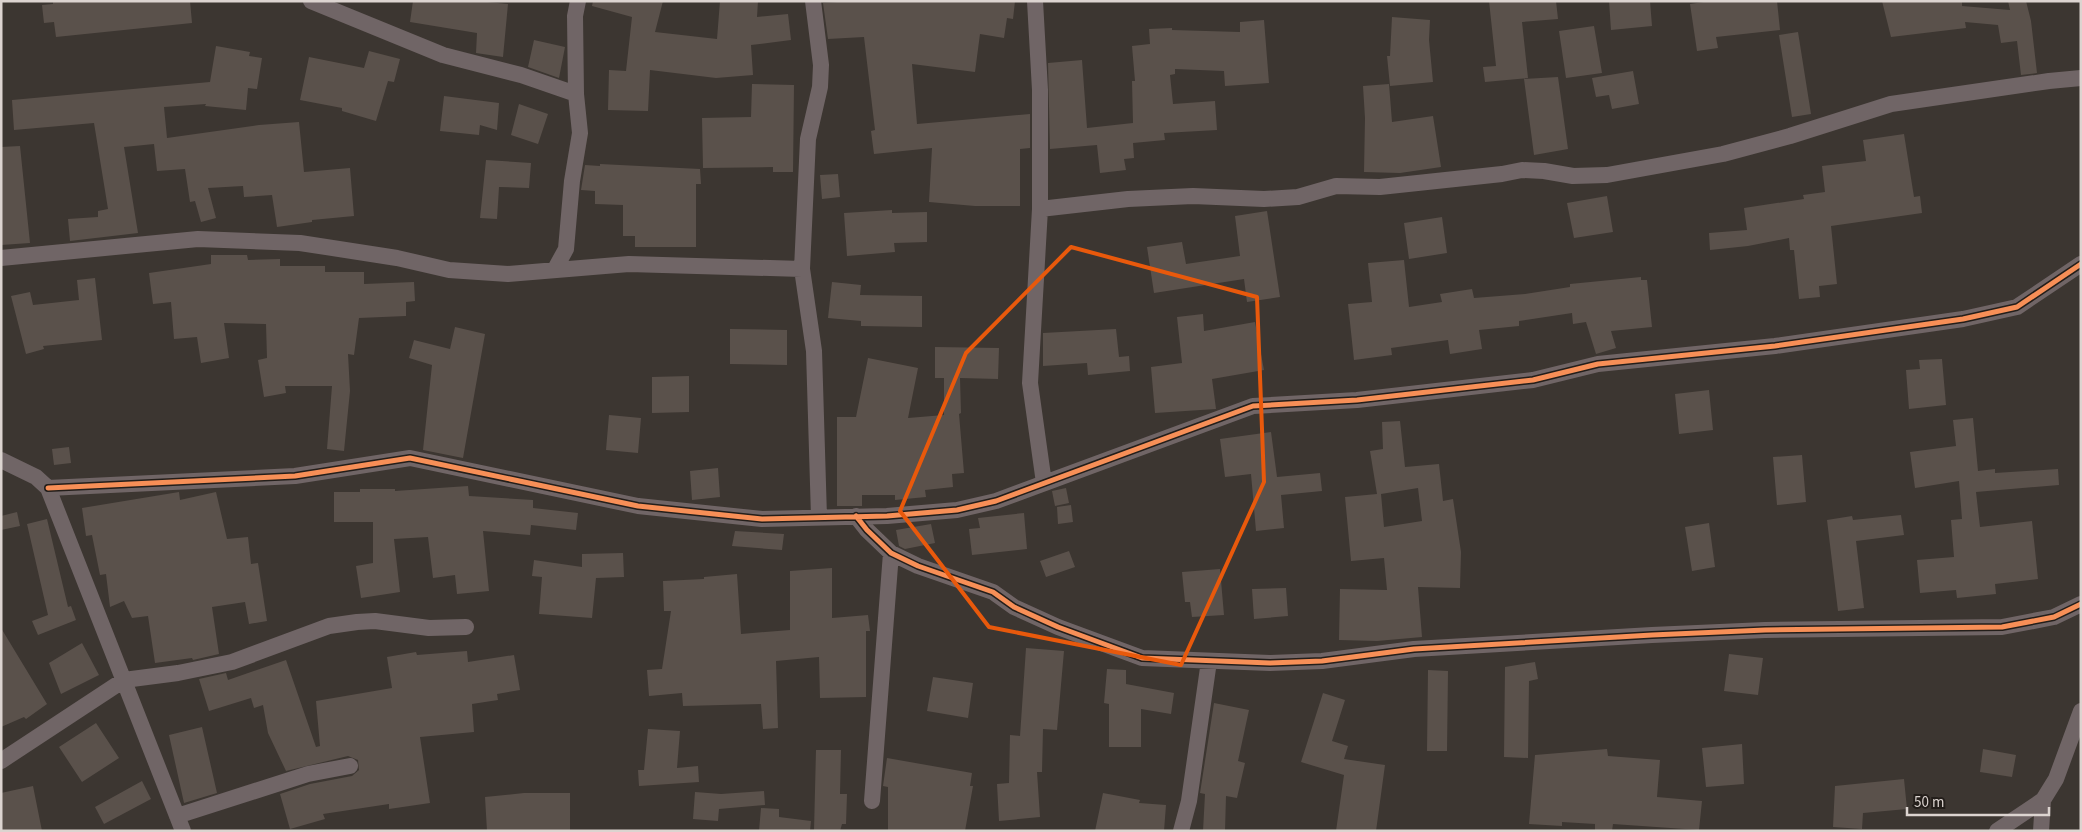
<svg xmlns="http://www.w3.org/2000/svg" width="2082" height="832" font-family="'Source Sans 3',sans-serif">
  <rect width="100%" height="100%" fill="#3c3631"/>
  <path fill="#5a514b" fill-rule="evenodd" d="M53,1h137l2,22 -136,14 -2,-15 -10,1 -2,-18 11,-1z
    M413,1h64l31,3 -5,53 -27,-4 1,-20 -67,-11z
    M593,1h70l-8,31 62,7 3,-38h38l-1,16 31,-3 3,26 -40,5 2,30 -37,3 -66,-8 -2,41 -40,-1 1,-40 17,1 6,-54 -40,-11z
    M852,1h163l-2,18 -6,-1 -3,20 -24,-4 -5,38 -63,-8 5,60 113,-10v34l-10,1v57h-45l-46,-4 3,-54 -58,6 -3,-23 4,-1 -11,-93 -36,2 -5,-36z
    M1489,1h67l2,18 -36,3 6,56 -43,4 -2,-15 13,-1z
    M1609,1h41l2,25 -41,4z
    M1710,1h67l3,29 -64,7 2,11 -21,3 -7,-47z
    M1882,1h80v5l48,4 -2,-9h18l5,20 6,52 -16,2 -4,-34 -16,2 -3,-18 -33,-3 1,6 -75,9z
    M1392,17l38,3 -1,20 4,42 -43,4 -3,-30h3z
    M1264,20l5,63 -44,3 -1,-15 -49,-2v5l-5,1 3,29 42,-3 2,29 -53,3 1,7 -32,3 1,15 -10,1 2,11 -26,3 -3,-28 -47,4 -2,-86 34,-3 5,68 46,-5 -1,-42h3l-3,-35 18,-2 -1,-15 23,-1v2l68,2v-10z
    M1594,26l8,47 -36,5 -7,-47z
    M1798,32l13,82 -19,3 -13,-82z
    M534,40l31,7 -6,31 -31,-11z
    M216,46l34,6 -1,4 13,2 -5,31 -9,-1 -2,22 -41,-4 1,-2 -42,3 3,31 92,-13 40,-3 5,50 46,-4 4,48 -42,4v2l-35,5 -5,-32 -28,2 -1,-11 -35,2 8,30 -15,4 -6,-21 -5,1 -5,-33 -28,2 -3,-27 -30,3 14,86 -68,8 -2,-22 30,-2v-6l10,-2 -14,-86 -80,7 -2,-30 198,-18z
    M369,51l31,8 -6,23 -6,-1 -12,40 -34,-10v-3l-42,-8 9,-43 55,11z
    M1633,71l6,33 -27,5 -3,-14 -13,2 -4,-19z
    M1558,77l10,72 -34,6 -10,-76z
    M752,84l42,1 -1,87h-20v-5l-70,1 -1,-50 49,-1z
    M1389,84l3,38 41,-6 8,51 -41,6 -36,-1 1,-54 -2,-32z
    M444,96l55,7 -2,27 -17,-5 -1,10 -39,-4z
    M519,104l29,10 -10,30 -27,-9z
    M1904,134l10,63 6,-1 2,17 -91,13 6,58 -18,2 1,11 -21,2 -5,-49h-4l-1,-12 -41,8 -38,4 -1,-17 38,-3 -3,-22 60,-9 -1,-4 22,-3 -3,-26 44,-5 -3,-21z
    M20,146l10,97 -29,2v-98z
    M486,160l45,3 -2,25 -30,-1 -2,32 -17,-1z
    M600,164l100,5 1,15h-5v63h-61v-11h-12v-31l-28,-1v-13l-14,-1 4,-25 15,1z
    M838,174l2,23 -18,2 -2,-24z
    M1607,196l6,36 -39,6 -7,-35z
    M892,210v3l35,-1v30l-33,1 1,9 -48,4 -3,-43z
    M1267,211l13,86 -33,5 -3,-23 -90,14 -7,-46 35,-5 4,22 54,-8 -5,-40z
    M1442,217l5,36 -38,6 -5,-36z
    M211,255h36l1,5 32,-1v7h45v6h39v12l50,-2 1,19 -9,1v14l-47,2 -5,37 -6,-1 2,37 -6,60 -17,-2 5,-63h-47l1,7 -22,4 -6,-37 9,-2 -1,-34 -42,-1 5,35 -28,5 -4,-26 -23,2 -3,-37 -18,2 -4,-31 62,-9z
    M1404,260l5,47 33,-5 -2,-8 32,-5 2,9 51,-4 45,-7v-3l71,-7v3h6l5,47 -41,4 5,17 -20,6 -10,-32 -13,2 -1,-11 -53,8v5l-40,4 3,19 -32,5 -2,-14 -57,8 1,7 -38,5 -6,-56 24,-2 -4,-39z
    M95,278l7,62 -59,6 1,3 -18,5 -15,-58 19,-4 3,13 46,-5 -2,-20z
    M832,282l29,3 -1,10 62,1v31l-61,-1v-5l-33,-3z
    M1203,314l1,17 51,-9 9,48 -52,9 4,30 -61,4 -4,-46 31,-4 -5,-46z
    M455,327l30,7 -22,124 -40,-8 9,-85 -23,-7 5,-18 36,9z
    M730,329l57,1v35l-57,-1z
    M1116,329l3,28 10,-1 1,15 -42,4 -1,-12 -44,3v-33z
    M935,347l64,1 -1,31 -38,-1 1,35 -2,1 5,59 -12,1 1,13 -28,3 1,7 -31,3v-5h-33v11h-25v-89h19l12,-59 50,10 -10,50 36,-3v-37h-9z
    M1942,359l4,46 -37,4 -3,-39 14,-1 -1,-9z
    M689,376v36l-37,1v-36z
    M1709,390l4,40 -34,4 -4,-40z
    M609,415l32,3 -3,35 -32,-3z
    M1973,418l5,53 17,-2v4l63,-4 1,16 -83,7 4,35 52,-6 6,58 -43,5 1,10 -39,4 -1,-8 -36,3 -3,-33 37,-3 -3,-37 11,-1 -3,-38 -44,7 -5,-36 46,-6 -3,-26z
    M1400,421l5,46 34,-3 4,37 10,-2 8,53 -1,36 -42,-1 4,50 -45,4 -38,-1 1,-51 47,1 -3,-32 -33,3 -6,-64 32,-3 -7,-43 13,-2 -1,-27zM1418,488l4,33 -38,6 -3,-33z
    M1271,432l6,45 43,-4 2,18 -41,4 3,33 -28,3 -5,-57 -26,3 -5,-38z
    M69,447l2,16 -17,2 -2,-16z
    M1802,455l4,47 -29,3 -4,-48z
    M718,468l2,29 -28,3 -2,-29z
    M468,486l1,10 64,4v8l45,5 -2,17 -45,-5 -1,10 -47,-4 6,60 -32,3 -2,-19 -22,3 -5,-41 -34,2 6,53 -39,6 -5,-32 17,-3v-41h-39v-30h26v-3h35v2z
    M1066,488l3,15 -14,3 -3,-15z
    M179,492l1,8 36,-8 11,47 21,-2 3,27 7,-1 9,58 -18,3 -4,-22 -33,5 7,47 -26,6 -1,-2 -37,5 -7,-47 -16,2 -8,-17 -14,6 -4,-33 -6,1 -8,-40 -6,1 -4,-28z
    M1071,505l2,17 -15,2 -1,-17z
    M17,512l3,14 -19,4v-14z
    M1024,513l3,36 -55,6 -3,-26 11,-1 -2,-10z
    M1901,515l3,20 -48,6 8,67 -26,3 -11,-91 25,-4 1,4z
    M47,519l21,88 3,-1 5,14 -38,15 -6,-14 16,-6 -21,-91z
    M1709,523l6,44 -23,4 -7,-44z
    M931,524l4,19 -30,6 -6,-3 -3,-16z
    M735,531l49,3 -2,16 -50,-4z
    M1069,551l6,16 -29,10 -6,-16z
    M623,553l1,24 -28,1 -4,40 -53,-4 3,-37 -10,-1 2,-16 48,7v-13z
    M832,568v50l36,-3 2,16h-4v66l-46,1 -1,-41 -43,4 2,67 -15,1 -2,-25 -78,2 -1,-13 -33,3 -2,-26 15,-1 9,-58h-7l-1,-30 41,-2v-2l33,-3 4,60 49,-4v-59z
    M1220,569l4,46 -32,2 -2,-15h-5l-3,-30z
    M1286,588l2,28 -34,3 -2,-30z
    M1,628l46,76 -21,15 -2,-2 -23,10z
    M82,643l17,32 -38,19 -12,-31z
    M1026,648l38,3 -7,79 -14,-1 -1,43h-5l3,45 -41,4 -2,-37 12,-1 1,-48 10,1z
    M467,651l1,11 46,-7 6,35 -23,4 1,6 -26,4 2,28 -54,5 10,66 -41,6v-5l-66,10 2,5 -35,10 -10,-35 30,-10 42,-8 7,-6 -1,-10 -10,-4 -62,15 -18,-38 -5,-28 -9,3 -3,-10 -42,13 -10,-32 27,-6 2,7 58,-20 30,87 4,-1 -4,-45 76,-13 -5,-31 29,-5 1,3z
    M1729,654l34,4 -5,37 -34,-4z
    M1535,662l3,17 -9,2 -1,77 -24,-1 1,-90z
    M1107,669l19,1v14l48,9 -3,21 -30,-5v38h-32v-43l-5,-1z
    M1428,670l20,1 -1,80h-20z
    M933,677l40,6 -5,35 -41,-7z
    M1323,693l22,7 -13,41 16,5 -4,13 41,6 -9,66h-40l8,-56 -43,-13z
    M1214,703l35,7 -11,51 7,2 -8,35 -11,-2 -1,35h-22l2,-37 -5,-1z
    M96,723l23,35 -37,24 -23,-35z
    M202,727l15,66 -33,10 -15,-68z
    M648,729l32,2 -3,37 21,-2 1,16 -60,4 -1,-16h6z
    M1742,744l2,40 -38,3 -4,-39z
    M1607,749l1,7 52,4 -3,37 45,4 -3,29 -86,-6 -1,7h-17v-7l-33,-2v4l-33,-2 6,-69z
    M1983,749l33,6 -4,22 -32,-5z
    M816,750h25l-1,44h7l-1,30h-4l-2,7h-26z
    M887,758l85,15 -2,13h3l-8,45h-77v-44l-5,-1z
    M1904,779l3,30 -44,4 -1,16 -29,-2 2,-41z
    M142,781l9,18 -47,25 -9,-17z
    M33,786l9,45h-41v-38z
    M764,791l1,14 -46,4 -1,12 -25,-2 2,-27 26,2z
    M524,793h46v38h-83l-2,-34z
    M1103,793l37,7 -1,3 27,2 -2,26h-69z
    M761,808l18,1v8l32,4 -1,10h-51z"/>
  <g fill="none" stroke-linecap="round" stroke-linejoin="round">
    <path stroke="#706566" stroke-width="16" d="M311,1l132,54 78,20 55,19
      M1035,1l5,89v119l-10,174 14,100
      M1040,209l88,-10 65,-3 71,3 34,-2 38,-11 44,1 122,-13 20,-4 22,1 29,5 34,-1 116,-21 67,-18 101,-32 158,-23 32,-3
      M1,258l197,-19 102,4 97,15 52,12 59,4 121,-10 173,5 12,82 5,166
      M555,269l11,-20 6,-68 8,-48 -4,-39 -1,-78 3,-15
      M802,269l6,-130 12,-52 1,-22 -8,-64
      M1,460l35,17 12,11 135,343
      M48,488l247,-12 115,-18 228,48 124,13 125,-3 70,-6 39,-9 257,-95 104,-6 176,-20 65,-16 177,-18 188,-27 54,-12 64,-43
      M856,516l11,14 24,23 27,13 75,26 21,15 44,20 84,31 128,5 52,-2 92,-12 238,-14 113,-5 237,-3 52,-10 27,-13
      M1,761l123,-81 54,-7 54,-11 97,-36 28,-4 18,-1 54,7 37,-1
      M872,801l19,-248
      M177,816l131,-42 42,-8
      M1181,831l8,-30 20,-140
      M1997,831l46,-31 13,-21 25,-68
      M2041,831l2,-31"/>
    <defs>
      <path id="cycleway" d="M48,488l247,-12 115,-18 228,48 124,13 125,-3 70,-6 39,-9 257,-95 104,-6 176,-20 65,-16 177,-18 188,-27 54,-12 64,-43
        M856,516l11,14 24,23 27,13 75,26 21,15 44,20 84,31 128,5 52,-2 92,-12 238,-14 113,-5 237,-3 52,-10 27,-13"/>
    </defs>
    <use href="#cycleway" stroke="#231e1a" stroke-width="8"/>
    <use href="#cycleway" stroke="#f78f57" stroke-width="5"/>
  </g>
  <path fill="none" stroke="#e8590c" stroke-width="4" stroke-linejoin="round" d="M1071,247l186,50 7,185 -83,183 -192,-38 -89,-116 66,-158z"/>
  <rect width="2082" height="832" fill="none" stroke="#dcd4d0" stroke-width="5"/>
  <path d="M1907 807v8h142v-8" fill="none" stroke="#dcd4d0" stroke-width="2.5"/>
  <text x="1914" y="807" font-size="15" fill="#dcd4d0" stroke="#231e1a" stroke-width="4" paint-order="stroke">50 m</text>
</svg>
